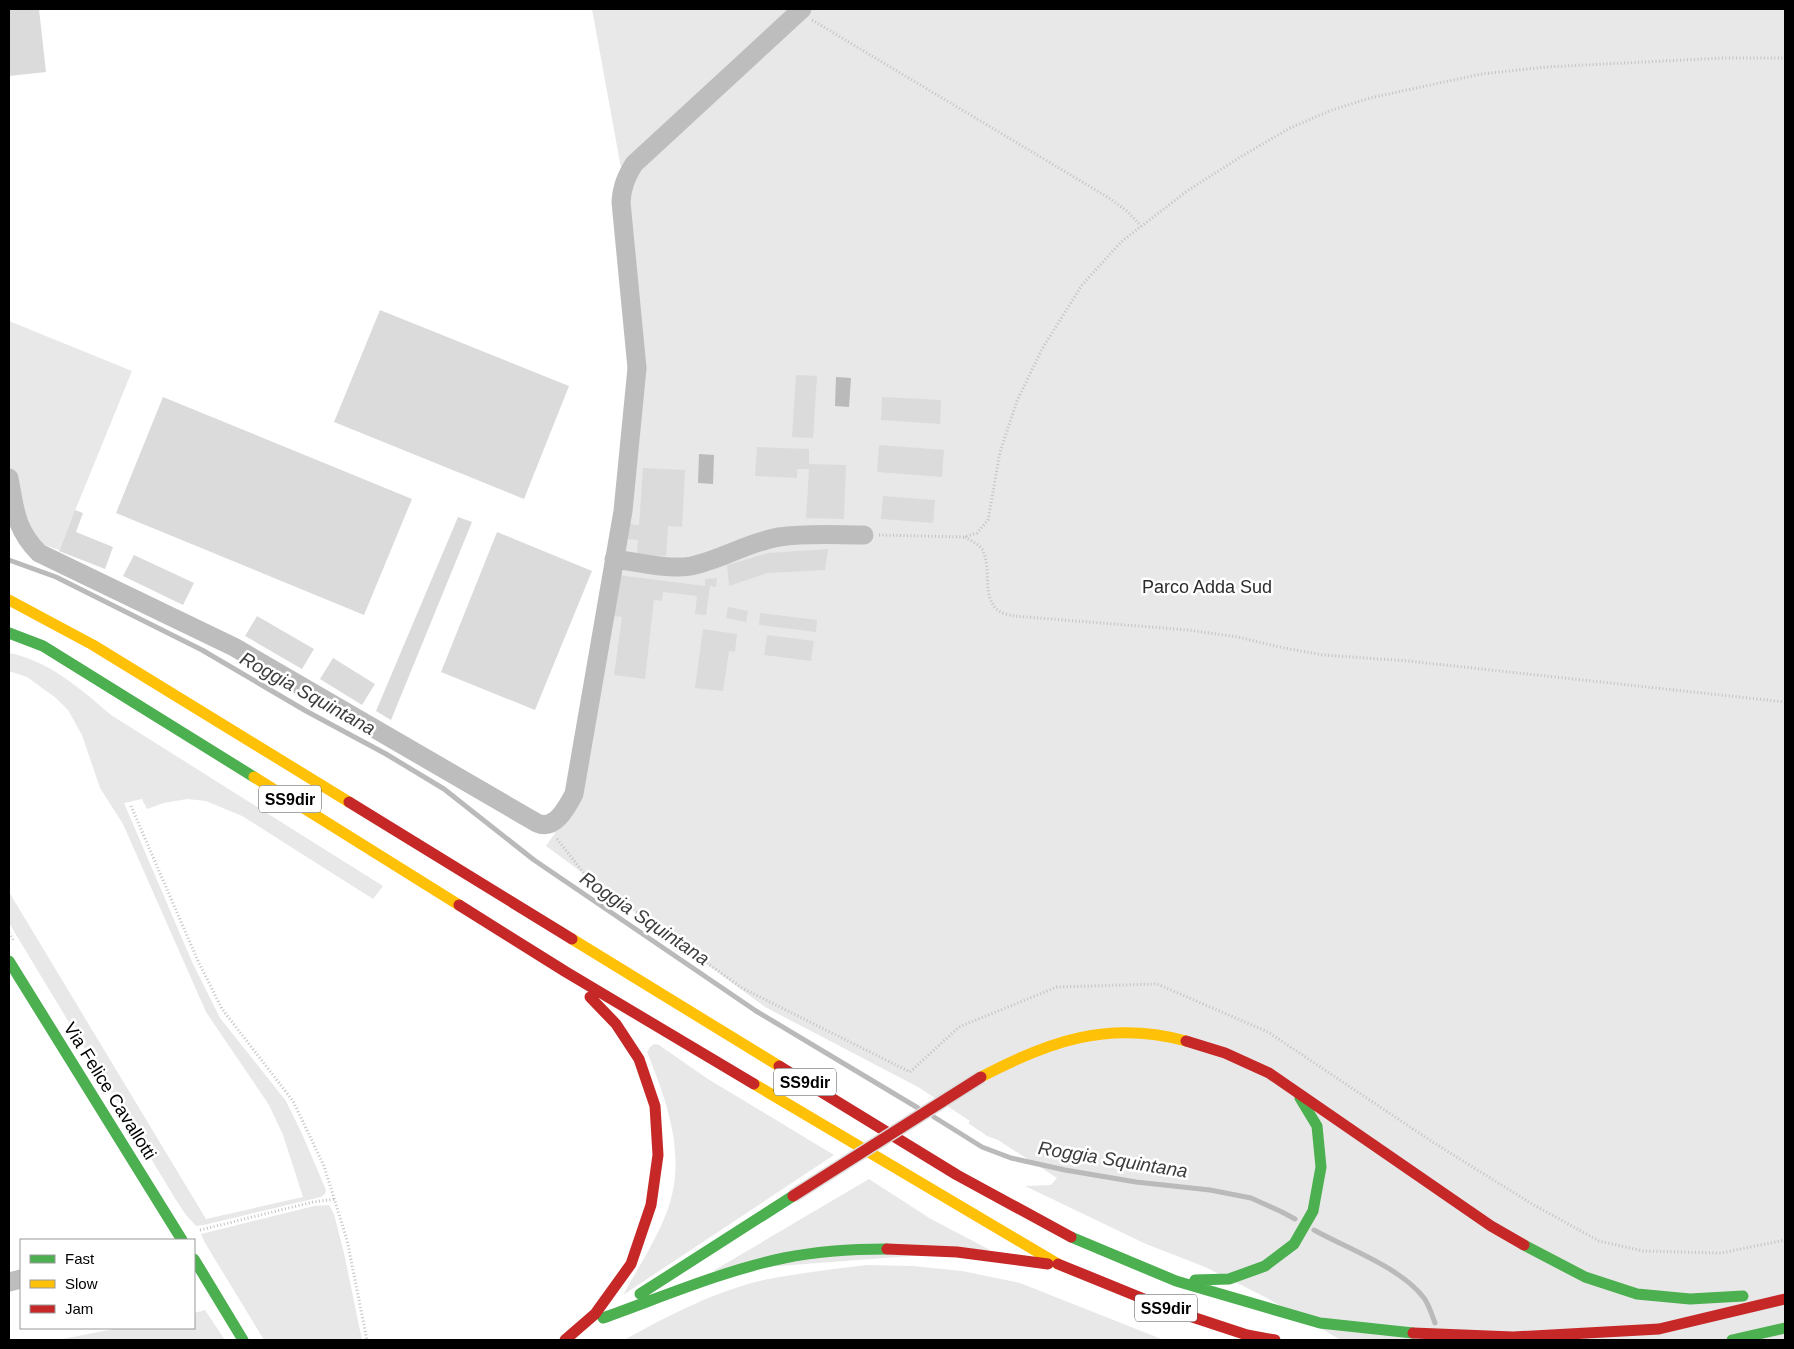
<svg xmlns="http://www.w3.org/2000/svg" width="1794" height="1349" font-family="Arial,sans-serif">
  <rect width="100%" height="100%" fill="#fff"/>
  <path fill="#e8e8e8" d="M592,9h1193v1331h-444l-78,-44 -58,-29 -59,-23 -121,-58 26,-1 6,-7 -59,-38 -11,-4 -19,-13 2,-2 -52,-34 -153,-80 -219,-161 32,-46 51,-290 -2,-309z
    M9,321l123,50 -73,179 -17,-6 -33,-17z
    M9,653c39,7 73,37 102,62l272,171 -10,13 -131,-83 -36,-15 -19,-2 -23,4 -17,6 -5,-10 -18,4 69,161 27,54 66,83 17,35 23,54 -1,4 -4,3 -117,28 -8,1 -10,-11 -10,-15 -167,-277v-31l197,327 97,-22 -20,-62 -14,-30 -63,-93 -83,-188 -23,-36 -18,-53 -14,-25 -12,-12 -29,-21 -18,-6z
    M654,1044l5,1 49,34 126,76 -211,140c15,-27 32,-53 43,-81 22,-55 2,-110 -19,-162l3,-5z
    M869,1179l62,40 59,31 -277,21z
    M329,1205l5,9 10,39 18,87h-98l-59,-97 -4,-9 113,-28z
    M867,1265l46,1 49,5 58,12 144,57h-540c45,-25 93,-50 144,-61 33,-6 66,-10 99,-14z
    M205,1310l20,30h-168l62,-12h75v-15z"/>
  <path fill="#bababa" d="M836,377l15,1 -2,29 -14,-1z
    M699,454l15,1 -1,29 -15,-1z"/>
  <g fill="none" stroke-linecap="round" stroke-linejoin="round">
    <path stroke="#bababa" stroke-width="5" d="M9,560l47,17 146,73 104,61 80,43 58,35 90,71 222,151 162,97
      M934,1117l48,30 29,11 54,12 71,12 74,8 41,8 31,14 13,7
      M1314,1230c34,19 86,37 110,68 5,7 8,17 11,25"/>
  </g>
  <path fill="#dbdbdb" d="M9,9h30l7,63 -37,4z
    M380,310l189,76 -45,113 -190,-77z
    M796,375l21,1 -4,62 -21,-1z
    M163,397l249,102 -48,116 -248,-102z
    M882,397l59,3 -1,24 -59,-4z
    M879,445l65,5 -2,27 -65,-5z
    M757,447l52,2v15l37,1 -2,54 -38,-1 3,-49h-12v9l-42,-2z
    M643,468l42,2 -3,57 -14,-1 -2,30 -29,-1 1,-15 -11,-1 2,-15 10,1z
    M883,496l52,4 -2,23 -52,-4z
    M75,510l8,3 -7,19 37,15 -8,22 -46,-18z
    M458,517l14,5 -81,198 -15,-9z
    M497,532l95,39 -57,139 -94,-38z
    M828,549l-3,21 -57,3 -39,13 -2,-21 41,-12z
    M134,555l60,28 -11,22 -60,-29z
    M618,575l87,11v-7l12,-1 -1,9 -6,-1 -4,29 -11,-1 2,-18 -34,-4 -1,9 -8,-1 -9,79 -31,-4 8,-58 -9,-1z
    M728,607l20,4 -2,11 -20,-4z
    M760,613l57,7 -1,12 -57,-7z
    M257,616l57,33 -12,20 -57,-33z
    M703,629l34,5 -2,18 -6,-1 -6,40 -28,-3z
    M767,635l47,6 -3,20 -47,-6z
    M333,658l42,26 -13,21 -42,-26z"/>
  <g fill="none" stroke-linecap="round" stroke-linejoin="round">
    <path stroke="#c2c2c2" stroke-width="3" stroke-dasharray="1 2.5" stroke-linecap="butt" d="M812,20l297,178 18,13 14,15
      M879,535l85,2 13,-4 11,-13 12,-68 17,-51 25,-52 40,-64 39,-43 66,-51 55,-35 48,-28 42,-18 38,-12 111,-24 65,-7 176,-9h63
      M965,537c6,4 15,7 18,14 9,19 -2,47 16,60 4,3 11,4 15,5l174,14 50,7 41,10 44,8 85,6 377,41
      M131,806l67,155 24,48 71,92 31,65 23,74 20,100
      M557,839l29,37 156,112 168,84 49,-45 98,-40 100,-3 111,48 163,109 101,63 67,37 44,10 78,2 64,-13
      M9,933l5,8
      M200,1230l113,-28 23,-3"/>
    <path stroke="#bdbdbd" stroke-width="19" d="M9,478c6,31 6,51 30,75l195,94 303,176c18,8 30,-16 37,-29l49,-283 14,-143 -16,-166c1,-15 5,-25 13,-38l168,-155
      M614,559c24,3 53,11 77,7 30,-6 57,-24 88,-29 28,-4 57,-2 85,-2
      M9,1282l12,-3"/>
    <path stroke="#4caf50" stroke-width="11" d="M9,633l34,13 211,131
      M9,961l173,279
      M1071,1237l105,44 144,42 93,10
      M1524,1245l61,32 52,17 53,5 53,-3
      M194,1259l49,81
      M1195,1280l34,-1 36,-13 29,-22 19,-33 8,-44 -4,-41 -17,-28
      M640,1294l153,-98
      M603,1318c59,-21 119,-47 181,-60 34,-7 69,-9 103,-9
      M1732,1340l53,-12"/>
    <path stroke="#ffc107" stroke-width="11" d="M9,600l84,45 256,157
      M254,777l205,128
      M572,939l207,127
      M981,1077c68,-36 128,-57 205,-36
      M754,1084l304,180"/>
    <path stroke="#c62828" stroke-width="11" d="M349,802l223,137
      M459,905l107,67 188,112
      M1186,1041l39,12 44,20 222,153 33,19
      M779,1066l178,109 114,62
      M887,1249l70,3 91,12
      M1058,1264l113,46 76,25 28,5
      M1413,1333l100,4 146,-8 126,-30
      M565,1340l30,-26 36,-50 20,-59 7,-50 -3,-49 -16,-47 -23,-35 -26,-27"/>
    <defs>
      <path id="jam-bridge" d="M793,1196l188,-119"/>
    </defs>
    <use href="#jam-bridge" stroke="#dbdbdb" stroke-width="14" stroke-linecap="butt"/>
    <use href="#jam-bridge" stroke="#c62828" stroke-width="11"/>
  </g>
  <g text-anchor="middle" stroke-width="5" stroke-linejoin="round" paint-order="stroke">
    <g fill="#fff" stroke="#4c4c4c" stroke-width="1">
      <rect x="259" y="785.5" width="62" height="27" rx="4"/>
      <rect x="774" y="1068.5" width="62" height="27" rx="4"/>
      <rect x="1135" y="1294.5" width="62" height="27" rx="4"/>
    </g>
    <g font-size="16" font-weight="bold" fill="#000">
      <text x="290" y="805">SS9dir</text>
      <text x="805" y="1088">SS9dir</text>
      <text x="1166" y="1314">SS9dir</text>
    </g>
    <g font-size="18" fill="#2c2c2c" stroke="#fff">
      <text x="1207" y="593">Parco Adda Sud</text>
    </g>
    <g font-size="18" fill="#000" stroke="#fff">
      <text transform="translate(110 1091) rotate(58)" y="6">Via Felice Cavallotti</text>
    </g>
    <g font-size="19" font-style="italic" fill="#3d3d3d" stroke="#fff">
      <text transform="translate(308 693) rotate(29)" y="7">Roggia Squintana</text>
      <text transform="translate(645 918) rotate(34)" y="7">Roggia Squintana</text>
      <text transform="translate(1113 1159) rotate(9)" y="7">Roggia Squintana</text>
    </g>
  </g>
  <rect width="1794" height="1349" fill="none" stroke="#000000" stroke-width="20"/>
  <rect x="20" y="1239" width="175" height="90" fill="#ffffff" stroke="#999999"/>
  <rect x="30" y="1255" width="25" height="8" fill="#4caf50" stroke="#999999"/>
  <text x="65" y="1264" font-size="15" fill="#000000">Fast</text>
  <rect x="30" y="1280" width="25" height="8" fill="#ffc107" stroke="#999999"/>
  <text x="65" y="1289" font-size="15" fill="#000000">Slow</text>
  <rect x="30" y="1305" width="25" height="8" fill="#c62828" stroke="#999999"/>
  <text x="65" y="1314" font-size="15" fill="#000000">Jam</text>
</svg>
